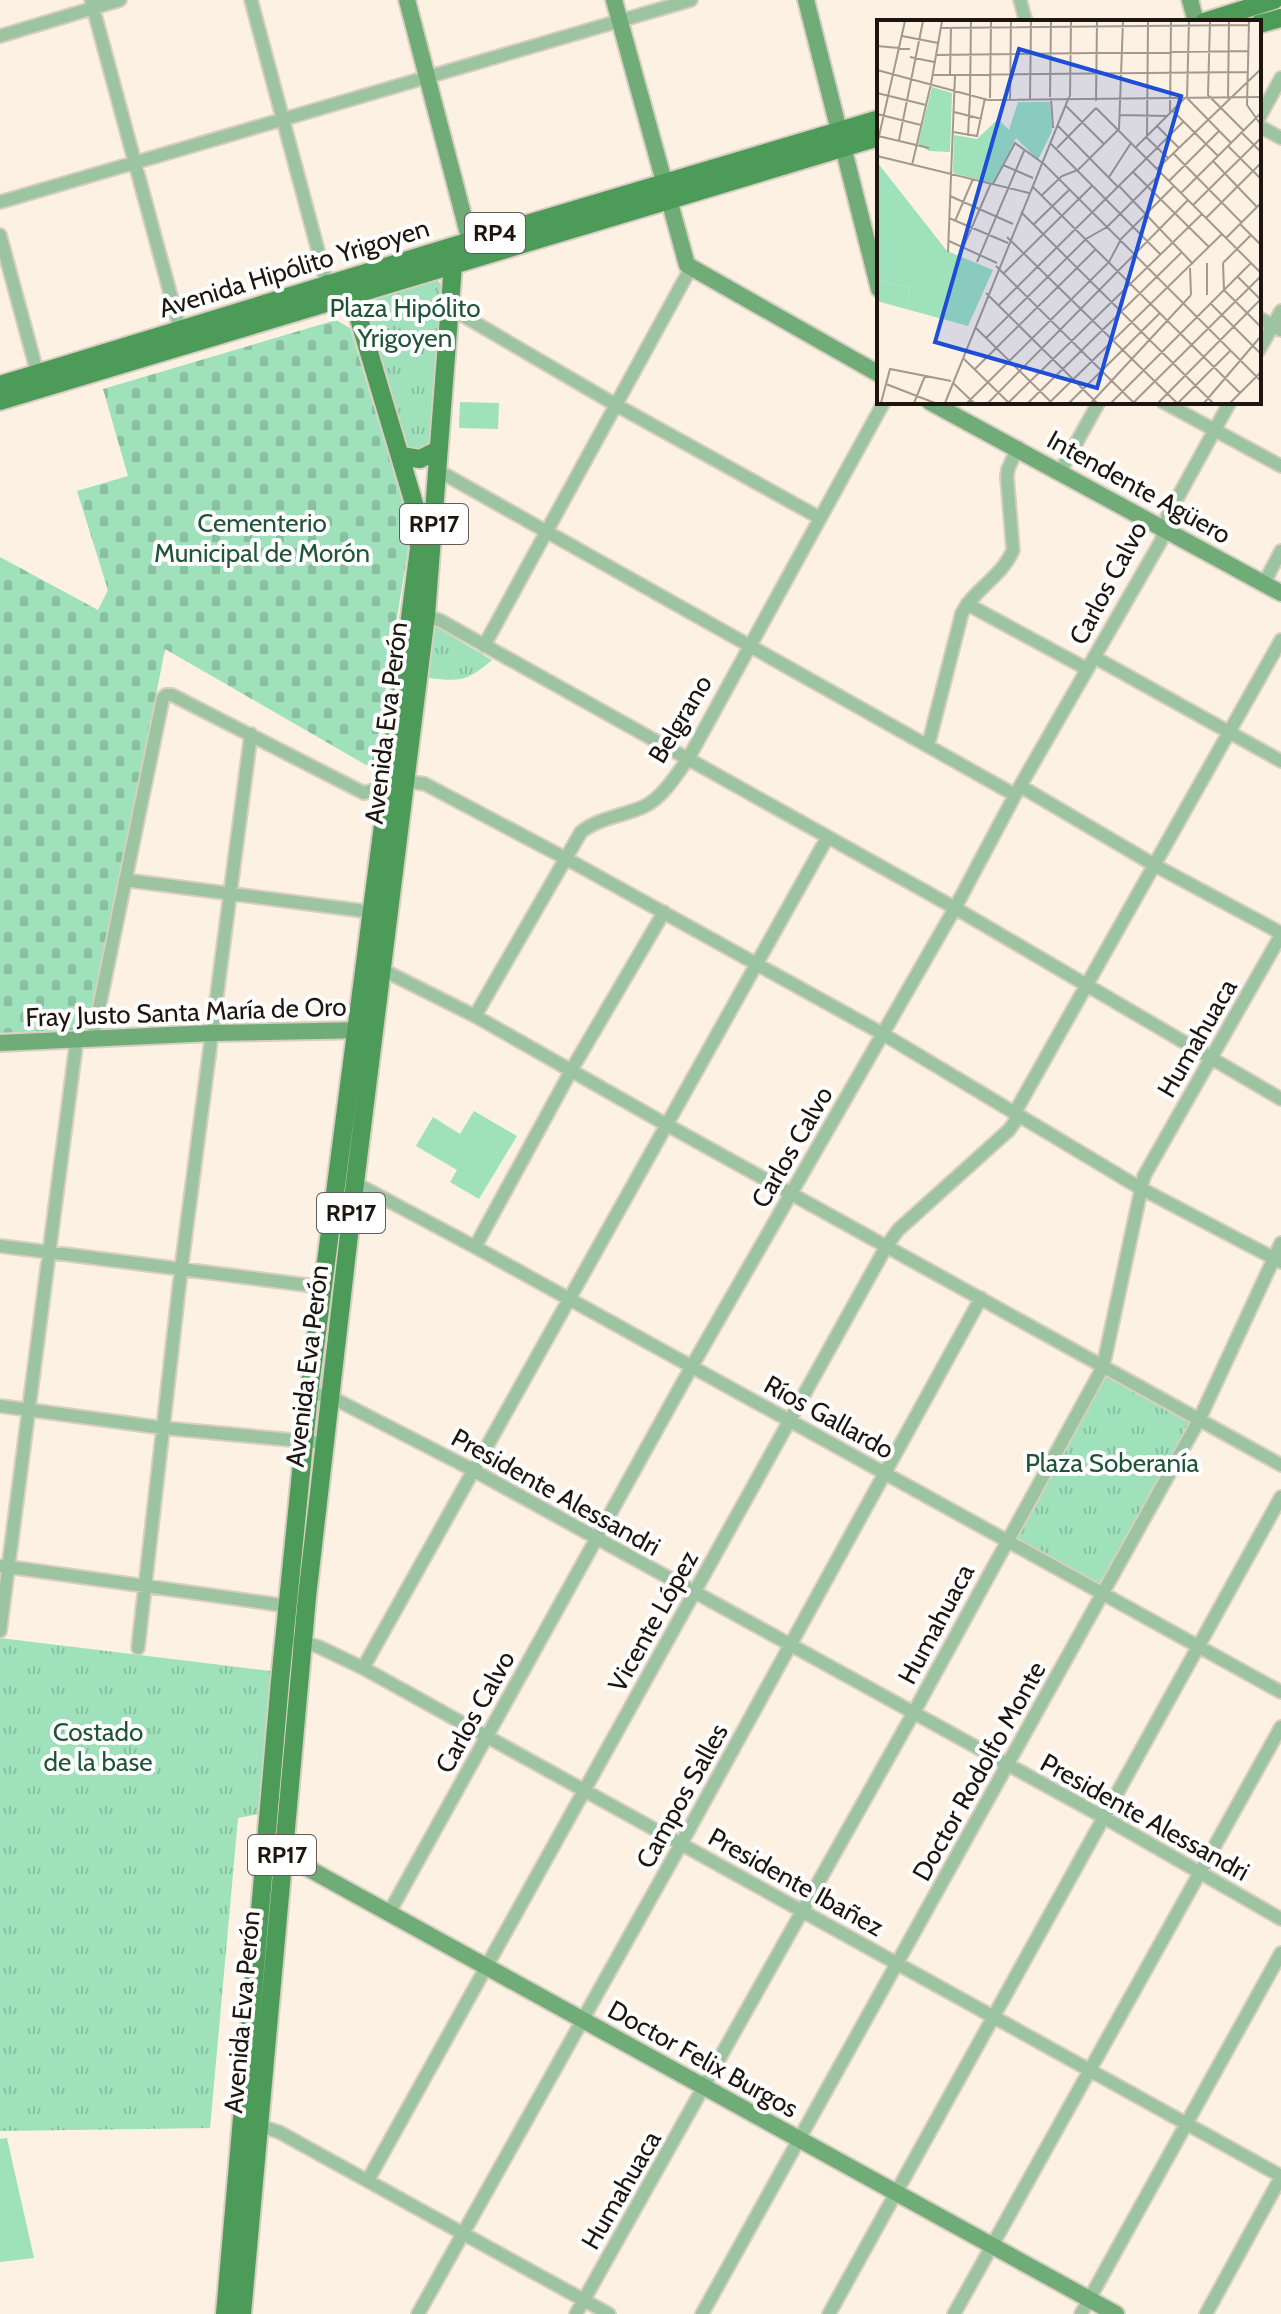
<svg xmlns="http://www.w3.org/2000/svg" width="1281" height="2314" font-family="Cabin,sans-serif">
  <defs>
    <pattern id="cemetery-stones" width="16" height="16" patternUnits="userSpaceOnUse" patternTransform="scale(2)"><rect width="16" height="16" fill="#9ee1bb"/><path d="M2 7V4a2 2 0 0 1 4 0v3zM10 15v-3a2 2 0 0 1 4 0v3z" fill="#88c0a0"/></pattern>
    <pattern id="park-tufts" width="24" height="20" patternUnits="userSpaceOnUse" patternTransform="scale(2)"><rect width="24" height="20" fill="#9ee1bb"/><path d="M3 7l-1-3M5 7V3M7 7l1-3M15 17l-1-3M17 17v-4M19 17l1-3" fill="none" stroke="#88c0a0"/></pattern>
  </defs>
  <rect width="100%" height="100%" fill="#fcf1e3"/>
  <path fill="#9ee1bb" d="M460,402l39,1 -1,26 -39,-1z
    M474,1111l43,25 -38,63 -29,-17 7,-12 -41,-24 17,-29 27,17z
    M7,2138l27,120 -34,4v-123z"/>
  <path fill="url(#cemetery-stones)" d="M336,320l14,8 61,202 -38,239 -208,-120 -74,380 -91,4v-476l98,53 10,-20 -31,-99 51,-15 -25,-87z"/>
  <path fill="url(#park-tufts)" d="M436,278l6,8 -11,161 -10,5 -16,-3 -41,-142 4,-8z
    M433,625l59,35c-25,21 -31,22 -63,18z
    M1103,1367l96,53 -96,172 -97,-52z
    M0,1638l271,33 -2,141 -31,6 -28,310 -210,3z"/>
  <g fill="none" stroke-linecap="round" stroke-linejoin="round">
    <defs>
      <path id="street" d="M91,0l91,337
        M251,0l76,284
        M1020,0l6,22
        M0,36l120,-36
        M1259,118l22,-40
        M1259,126l22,12
        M0,202l691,-202
        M0,235l39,144
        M450,308l166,97 204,113
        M1259,318l22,12
        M1259,350l22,-39
        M1163,402l118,64
        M437,470l578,325
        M1060,472l39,-70
        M1264,583l17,-32
        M967,604l120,65
        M426,615l15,6 514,287 326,191
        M484,646l204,-373 -1,-8
        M1094,657l187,104
        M928,746l34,-133c12,-24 40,-36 51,-63l-6,-73 1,-8 10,-22
        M1020,786l136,80 125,67
        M125,880l247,32
        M383,970l92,46 192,109 614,340
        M475,1016l106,-184c19,-15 43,-16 64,-26 19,-10 31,-31 43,-47l196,-357
        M93,1037l70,-339 3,-3h6l192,98 40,-12 21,3 140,74 318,176 257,154 141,74
        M1014,1114l267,-474
        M355,1183l120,64 806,445
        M0,1246l322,41
        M475,1247l97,-178 92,-157
        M309,1393l20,3 144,74 632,348 176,101
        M0,1406l164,22 160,15
        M2,1566l286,40
        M0,1631l77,-593
        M297,1640l22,7 44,21 918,508
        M138,1648l43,-378 70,-536
        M363,1668l464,-830
        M389,1913l303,-547 263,-458 60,-113 146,-254 6,-24 63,-115
        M257,2125l22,7 330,182
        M368,2180l518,-933 12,-17 111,-100 10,-14
        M418,2314l263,-470 300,-546
        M576,2314l338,-602 189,-345 41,-191 137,-241
        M702,2314l497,-894 82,-177
        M829,2314l452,-817
        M954,2314l327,-587
        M1081,2314l200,-361
        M1206,2314l75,-137"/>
      <path id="secondary" d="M407,0l63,241
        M614,0l73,265 192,109
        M806,0l73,289
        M1190,0l6,22
        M930,402l351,191
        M0,1043l212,-10 154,-3
        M265,1852l17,2 834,460"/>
      <path id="primary" d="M1204,22l70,-22
        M1259,24l22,-6
        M0,385l470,-144 409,-122
        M0,401l879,-264
        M401,456l19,3 18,-9
        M225,2314l55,-633 29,-288 110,-844 -4,-42 -58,-195 -11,-15 -19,-13
        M242,2314l65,-717 48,-414 71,-568 27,-350 17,-24"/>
    </defs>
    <use href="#street" stroke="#d8cec1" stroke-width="16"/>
    <use href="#secondary" stroke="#d8cec1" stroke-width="20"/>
    <use href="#primary" stroke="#d8cec1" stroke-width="22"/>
    <use href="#street" stroke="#9dc4a0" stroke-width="12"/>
    <use href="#secondary" stroke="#70ac77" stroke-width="16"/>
    <use href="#primary" stroke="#4d9b58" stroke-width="18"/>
  </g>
  <g text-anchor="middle" stroke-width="8" stroke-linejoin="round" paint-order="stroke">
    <g fill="#fff" stroke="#615c57" stroke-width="2">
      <rect x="465" y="213" width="60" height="40" rx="6"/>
      <rect x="400" y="504" width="68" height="40" rx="6"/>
      <rect x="317" y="1193" width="68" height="40" rx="6"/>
      <rect x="248" y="1835" width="68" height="40" rx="6"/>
    </g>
    <g font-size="24" font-weight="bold" fill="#1d160f">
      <text x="495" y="241">RP4</text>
      <text x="434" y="532">RP17</text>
      <text x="351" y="1221">RP17</text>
      <text x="282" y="1863">RP17</text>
    </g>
    <g font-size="26" fill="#1d160f" stroke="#fff">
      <text transform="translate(294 268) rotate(-17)" y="9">Avenida Hipólito Yrigoyen</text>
      <text transform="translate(1139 487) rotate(29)" y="9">Intendente Agüero</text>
      <text transform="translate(1108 583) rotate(-62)" y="9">Carlos Calvo</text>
      <text transform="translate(680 719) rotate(-59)" y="9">Belgrano</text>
      <text transform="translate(386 723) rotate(-83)" y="9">Avenida Eva Perón</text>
      <text transform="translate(186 1012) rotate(-2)" y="9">Fray Justo Santa María de Oro</text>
      <text transform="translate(1197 1038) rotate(-60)" y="9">Humahuaca</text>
      <text transform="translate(792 1147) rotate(-60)" y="9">Carlos Calvo</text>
      <text transform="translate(307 1366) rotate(-83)" y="9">Avenida Eva Perón</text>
      <text transform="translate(829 1417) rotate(29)" y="9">Ríos Gallardo</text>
      <text transform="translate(556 1492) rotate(29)" y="9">Presidente Alessandri</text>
      <text transform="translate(653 1621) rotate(-61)" y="9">Vicente López</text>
      <text transform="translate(936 1624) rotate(-62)" y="9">Humahuaca</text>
      <text transform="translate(475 1712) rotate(-61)" y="9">Carlos Calvo</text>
      <text transform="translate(979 1771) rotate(-61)" y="9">Doctor Rodolfo Monte</text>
      <text transform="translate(682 1796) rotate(-61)" y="9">Campos Salles</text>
      <text transform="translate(1145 1817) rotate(29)" y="9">Presidente Alessandri</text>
      <text transform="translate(796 1882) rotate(29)" y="9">Presidente Ibañez</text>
      <text transform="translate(242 2012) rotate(-85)" y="9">Avenida Eva Perón</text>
      <text transform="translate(703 2059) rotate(29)" y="9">Doctor Felix Burgos</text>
      <text transform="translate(621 2190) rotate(-60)" y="9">Humahuaca</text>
    </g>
    <g font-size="26" fill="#20543a" stroke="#fff">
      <text x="405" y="317">Plaza Hipólito<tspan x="405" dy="30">Yrigoyen</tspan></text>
      <text x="262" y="532">Cementerio<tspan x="262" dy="30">Municipal de Morón</tspan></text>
      <text x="1112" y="1472">Plaza Soberanía</text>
      <text x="98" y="1741">Costado<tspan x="98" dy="30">de la base</tspan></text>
    </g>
  </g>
  <g transform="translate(877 20)">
    <rect width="384" height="384" fill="#fcf1e3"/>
    <path d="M55,67l20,6 -2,59 -21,-1 -11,-7zM0,260l33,8 -4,21 -29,-8z" fill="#9ee1bb"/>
    <path d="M141,82h32l2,29 -14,29 -22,-22 -23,45 -40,-10 1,-38 23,4 21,-20 11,11z" fill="#9ee1bb"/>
    <path d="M0,142l70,89 46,19 -25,56 -62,-17 4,-21 -33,-8z" fill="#9ee1bb"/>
    <path fill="none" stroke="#a3998e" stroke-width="2" d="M312,1l-2,77 44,45M333,1l-2,74 36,36M372,2l-2,83 14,20M64,8l308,-3M25,16l36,7M0,26l33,3M59,35l313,-4M33,37l24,5M0,50l111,30 273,-3M55,55l316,-3M73,55l1,-48M54,64l11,-63M0,73l49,12M93,76l1,-75M173,77l1,-76M193,77l1,-76M113,78l1,-77M174,78l2,30M351,79l1,-78M133,80l1,-79M153,80l1,-79M219,81l1,-80M188,85l39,39M219,88l165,165M296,91l45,45M77,92l28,7M293,93l1,-92M0,94l44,11M243,95l48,1M180,105l61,62M280,106l22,22M76,112l24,4 8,-38M365,113l19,19M1,116l51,12M91,116l2,-40M270,116l1,-115M269,117l22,21M22,120l24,-119M173,123l111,112M0,125l28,-124M351,126l33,33M259,127l49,-49M180,128l39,-40M296,133l68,69M0,136l152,37M336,141l44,46M35,145l19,-81M126,145l30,13M280,149l104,-100M256,152l76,75M232,157l22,-34M292,161l50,-50M116,164l22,-41 29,21 217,217M155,166l208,207M242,166l74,78M304,173l80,-80M165,175l20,-19 16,-6 41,-41 4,-108M73,176l63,28M316,185l68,-67M144,192l192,191M72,198l59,25M329,198l55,-55M78,201l18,-42M157,204l36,-35M363,204l21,21M230,207l54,-54M130,217l170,166M349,218l35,-35M72,221l48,22M71,232l7,-177M82,237l32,-74M100,242l47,-111M330,243v32M346,243l1,27 37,37M346,243l28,-28M119,246l138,137M313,248l1,27M127,253l89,-88M361,257l23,23M109,273l111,110M334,284l50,50M122,285l185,-184M98,307l77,76M109,318l100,-99 21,-12M86,338l46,45M98,349l121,-120M76,363l21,20M9,364l49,19M4,383l9,-34 61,12M37,383l11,-27M68,383l124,-306M90,383l142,-141 12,-23 53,-53M111,383l200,-203M131,383l194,-189M151,383l153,-150M172,383l173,-169M192,383l91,-90M214,383l100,-108M234,383l140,-140M256,383l128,-127M281,383l103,-104M301,383l53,-53M327,383l57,-67M353,383l31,-31"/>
    <path fill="#1d4ed8" fill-opacity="0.15" stroke="#1d4ed8" stroke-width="4" d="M142,29l162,47 -84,292 -162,-46z"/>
    <rect width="384" height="384" fill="none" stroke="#1d160f" stroke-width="4"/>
  </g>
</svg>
